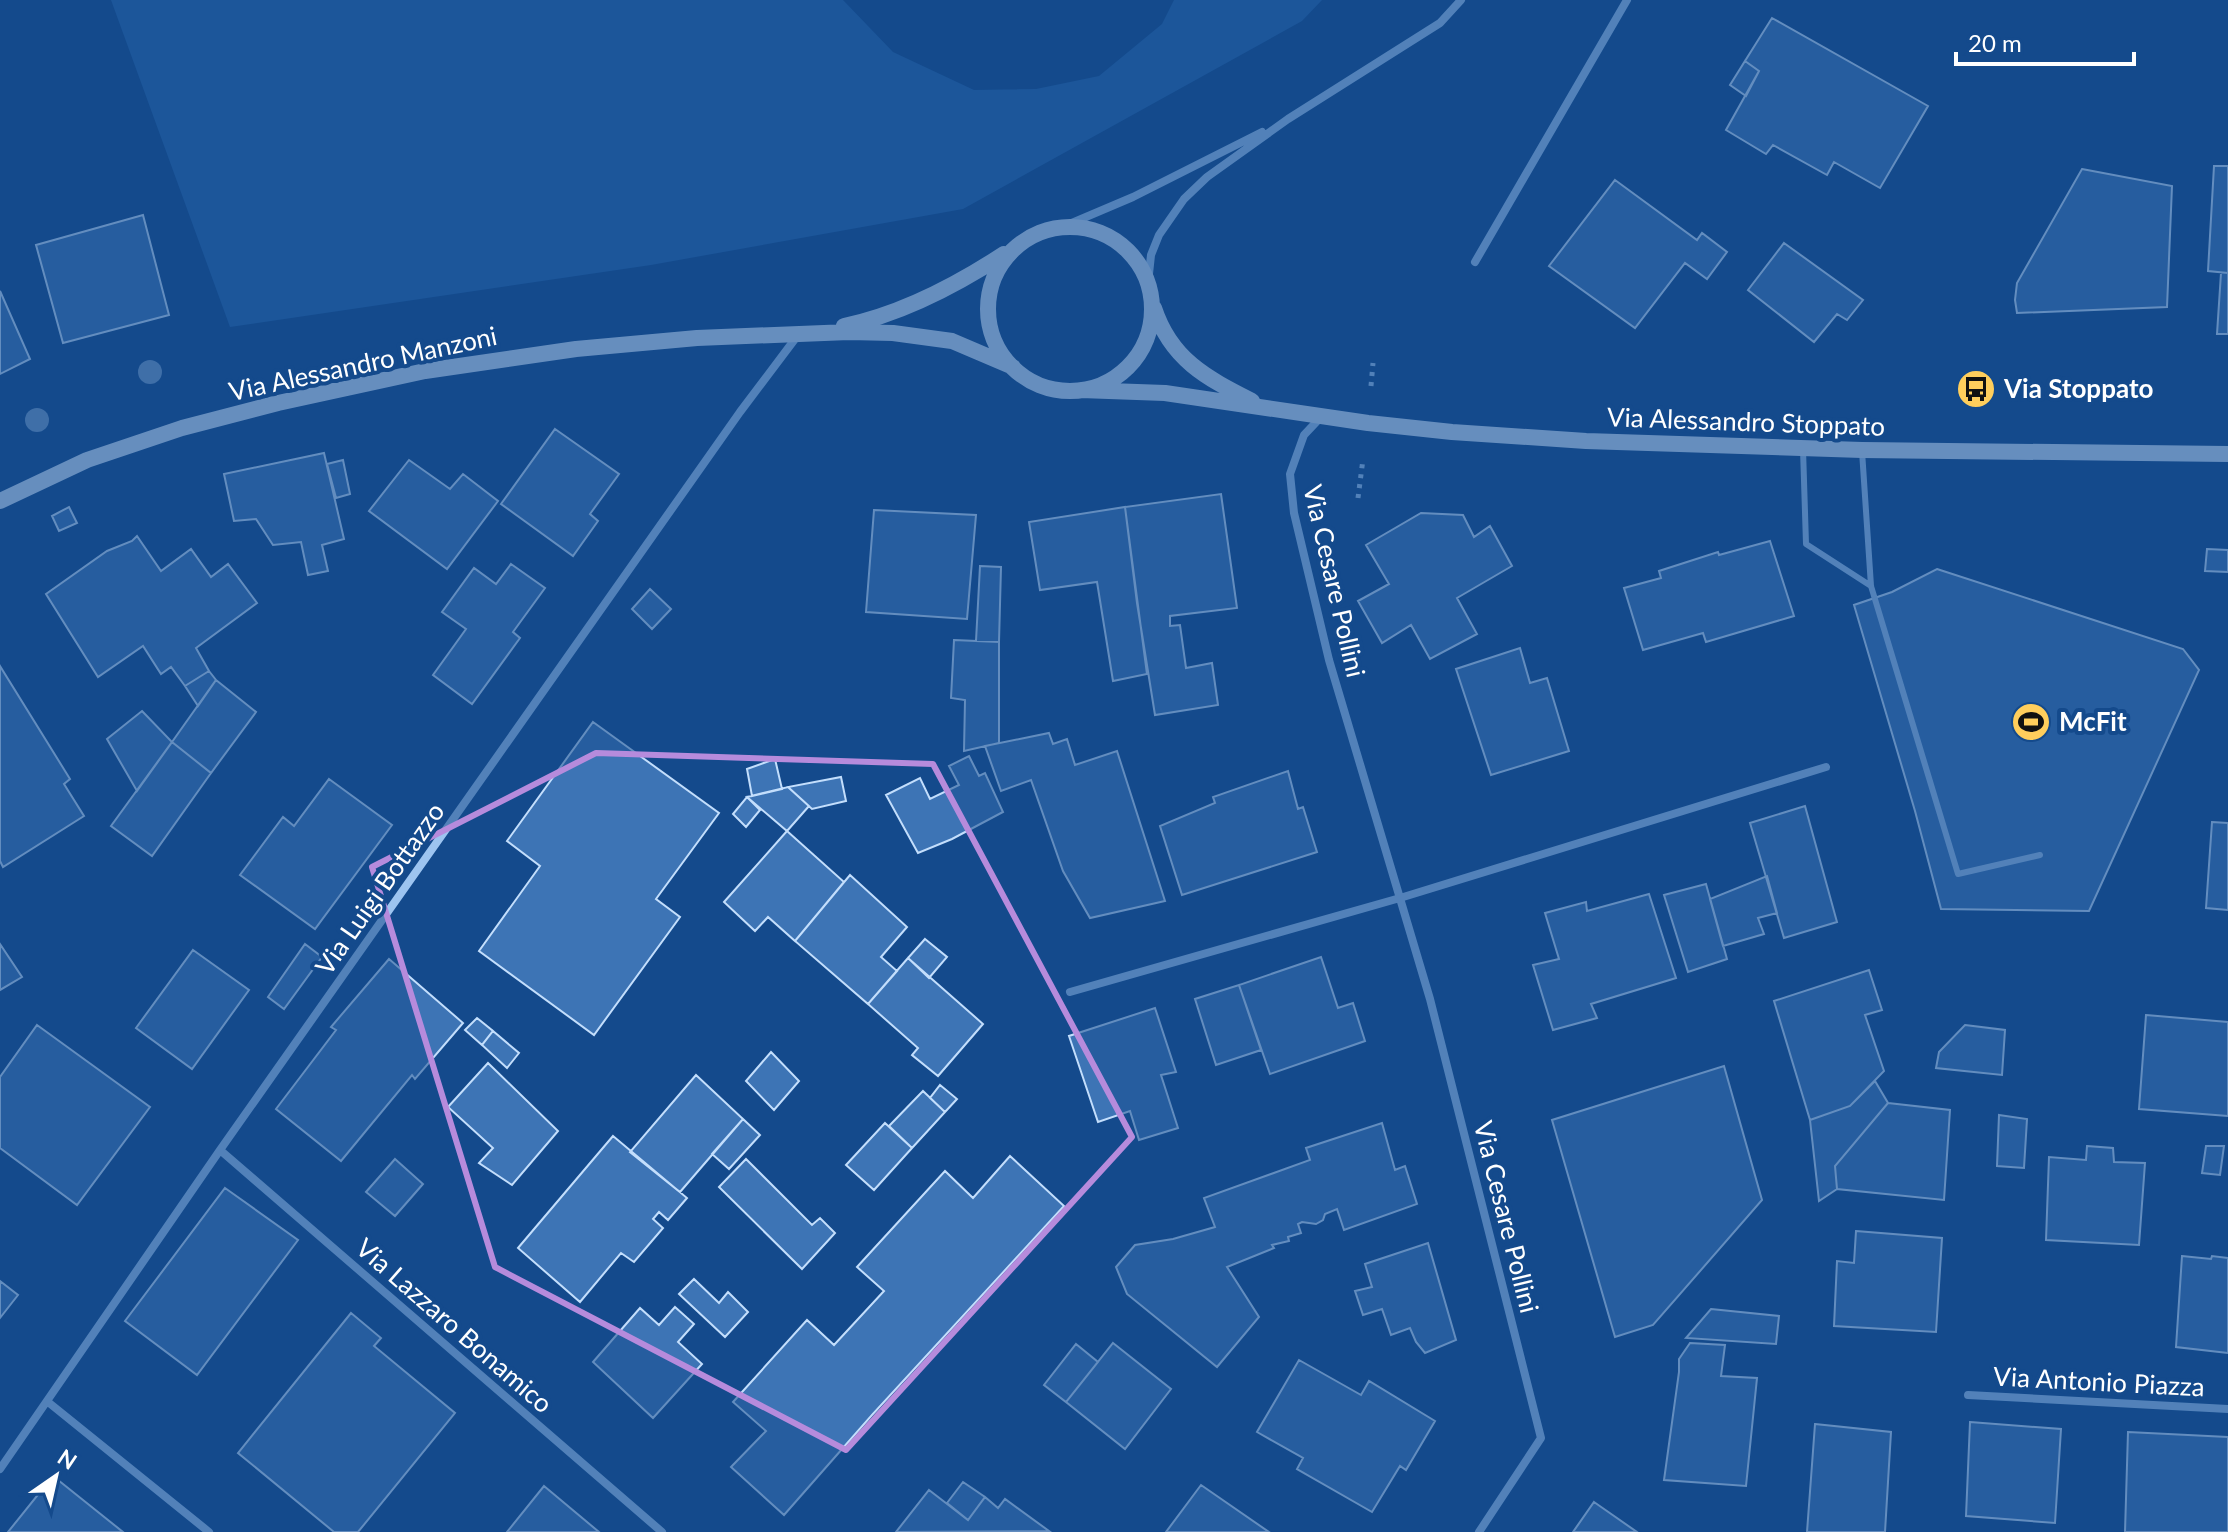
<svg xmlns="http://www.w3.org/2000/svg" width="2228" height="1532" font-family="Lato,sans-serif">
  <rect width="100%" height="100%" fill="#144a8c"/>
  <path fill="#2664ab" d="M111,0h732l50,52 81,38 62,-1 63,-13 63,-52 12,-24h148l-20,21 -339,188 -312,56 -421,62z"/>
  <path fill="#3d74b5" stroke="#c3defc" stroke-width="2" d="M1772,18l156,88 -48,82 -46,-26 -7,13 -54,-30 -7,9 -40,-24 33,-59 -14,-10z
    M1745,61l14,10 -13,25 -16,-11z
    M2214,166h14v107l-20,-2z
    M2082,169l90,17 -5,121 -150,6 -2,-13 2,-17z
    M1615,180l82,60 5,-7 25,19 -20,27 -22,-16 -50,65 -86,-62z
    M143,215l26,100 -106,28 -27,-98z
    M1784,243l79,57 -16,20 -10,-6 -23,28 -66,-52z
    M2221,273h7v61h-11z
    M0,291l30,68 -30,15z
    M555,429l64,45 -29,40 8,7 -25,35 -72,-52z
    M324,453l20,86 -22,6 6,26 -20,4 -7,-33 -28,3 -17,-26 -22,2 -10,-47z
    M343,460l7,34 -14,4 -9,-34z
    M409,460l41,29 13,-15 35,27 -51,68 -78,-58z
    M1221,494l16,114 -67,8v10l10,-1 6,43 26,-5 6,42 -63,10 -18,-112 -12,-96z
    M69,507l8,16 -18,8 -7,-15z
    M1125,507l22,167 -34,7 -16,-99 -57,8 -11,-68z
    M874,510l102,5 -9,104 -101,-7z
    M1421,513l42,2 11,22 16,-11 22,40 -55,32 20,36 -47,25 -19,-34 -29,18 -24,-42 31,-17 -23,-39z
    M137,536l24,35 30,-22 20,28 17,-13 29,39 -61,45 13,23 -24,15 -14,-19 -10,7 -18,-28 -45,31 -52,-83 61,-43 25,-10z
    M1770,541l24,75 -88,26 -3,-9 -60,17 -19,-62 37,-10 -2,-7 59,-19 1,3z
    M2207,549l21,1v22l-23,-1z
    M511,564l34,24 -32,44 7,6 -48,66 -39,-29 33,-46 -24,-17 32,-44 22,16z
    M980,566l21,1 -2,75 -23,-1z
    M1937,569l246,80 16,21 -110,241 -148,-2 -26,-98 -61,-206 38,-13z
    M650,589l21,20 -19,20 -20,-20z
    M954,640l45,2v101l-35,8 1,-51 -14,-2z
    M1520,648l10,35 17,-5 22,73 -78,24 -35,-106z
    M0,666l70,113 -6,5 20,32 -81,51 -3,-6z
    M209,671l7,9 -18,26 -13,-20z
    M216,680l40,32 -45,61 -39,-31z
    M142,711l30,31 -35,49 -30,-52z
    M593,722l126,91 -63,86 24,18 -86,118 -115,-84 61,-85 -33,-25z
    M1049,733l4,11 14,-5 8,26 42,-14 48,150 -75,17 -27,-47 -32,-91 -30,11 -16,-45z
    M172,742l39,31 -59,83 -41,-30z
    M969,756l10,20 6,-3 18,39 -51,27 -34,14 -32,-58 34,-17 10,21 29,-14 -10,-19z
    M775,759l7,30 -30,7 -5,-27z
    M1288,771l10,38 5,-2 14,45 -135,43 -22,-69 55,-23 -2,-6z
    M841,777l5,24 -34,8 -24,-22z
    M329,779l63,46 -77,104 -75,-54 43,-58 11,9z
    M788,787l21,19 -22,25 -40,-34z
    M747,797l13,13 -14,17 -13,-13z
    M1805,806l32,116 -53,16 -34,-115z
    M2212,822l16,1v87l-22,-2z
    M787,831l57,51 -49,59 -27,-24 -13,14 -31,-29z
    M850,875l57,52 -26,30 16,14 -29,33 -73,-63z
    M1767,876l10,37 -19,5 6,16 -41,12 -13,-47z
    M1706,884l21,75 -39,13 -24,-77z
    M1649,894l27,84 -85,26 6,14 -44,12 -20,-65 26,-6 -14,-46 41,-11 1,9z
    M925,939l22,18 -18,21 -21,-20z
    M0,944l22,33 -22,13z
    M305,944l17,13 -38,52 -16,-12z
    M193,950l56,40 -57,79 -56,-41z
    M1321,957l17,51 15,-5 12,38 -95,33 -31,-89z
    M908,958l75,66 -45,52 -26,-21 6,-7 -50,-44z
    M389,959l74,64 -48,56 -3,-4 -71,86 -65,-52 60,-79 -5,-3z
    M1869,970l13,40 -17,5 19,56 -34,35 -40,14 -36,-119z
    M1239,985l22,65 -45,15 -21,-66z
    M1155,1008l21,64 -15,3 17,53 -39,12 -9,-29 -32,11 -29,-86z
    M2146,1015l82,7v94l-89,-7z
    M477,1018l16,13 -11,14 -17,-15z
    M37,1025l113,82 -73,98 -77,-57v-71z
    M1965,1025l40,5 -3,45 -66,-7 3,-16z
    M493,1031l26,22 -12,15 -25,-23z
    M771,1052l28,29 -25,29 -28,-29z
    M488,1063l70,68 -46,54 -33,-22 14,-15 -45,-41z
    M1724,1066l38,134 -109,125 -38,12 -63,-217z
    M696,1075l47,44 -63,73 -50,-40z
    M1875,1081l13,22 -53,63 2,23 -18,12 -9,-81 40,-14z
    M940,1085l17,14 -12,13 -15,-14z
    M923,1091l22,21 -33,36 -23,-22z
    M1888,1103l62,7 -6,90 -107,-11 -2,-23z
    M1999,1115l28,4 -3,49 -27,-2z
    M743,1119l17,16 -31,34 -17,-15z
    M885,1123l27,25 -38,42 -28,-25z
    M1382,1123l13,47 10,-4 12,38 -73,26 -7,-21 -12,5 -2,6 -7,4 -14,-2 -4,2 3,9 -13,4 1,4 -17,4 2,3 -47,19 32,50 -42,50 -90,-73 -11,-27 19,-22 38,-6 42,-12 -11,-29 106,-38 -4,-12z
    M613,1136l74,62 -19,22 -9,-8 -6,7 10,9 -29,34 -13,-9 -41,49 -62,-54z
    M2087,1146l26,2 1,14 31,1 -6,82 -93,-5 3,-83 37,3z
    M2206,1146h18l-4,29 -18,-2z
    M1010,1156l54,50 -192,209 -88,100 -53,-48 35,-36 -33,-29 74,-82 27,25 50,-54 -27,-24 88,-96 28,27z
    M395,1159l28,25 -28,32 -29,-24z
    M746,1159l66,66 8,-7 15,15 -33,36 -83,-82z
    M225,1188l73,52 -101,135 -72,-54z
    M1856,1231l86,7 -6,94 -102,-6 3,-65 17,2z
    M1428,1243l28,97 -31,13 -9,-11 -6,-14 -19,7 -9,-26 -19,6 -8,-24 17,-4 -7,-23z
    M2182,1256l29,3 1,-3 16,2v95l-52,-6z
    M694,1279l25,24 9,-11 20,20 -23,25 -46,-43z
    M0,1281l18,14 -18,23z
    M675,1307l19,17 -16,18 24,22 -49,54 -60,-56 47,-54 19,17z
    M1711,1309l68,7 -3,28 -90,-6z
    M351,1313l30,25 -7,8 81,67 -97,119h-24l-96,-79z
    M1113,1343l58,46 -46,60 -59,-47z
    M1690,1343l35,2 -4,31 36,2 -11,108 -82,-6 15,-108v-13z
    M1076,1344l22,18 -32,40 -22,-17z
    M1299,1360l62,35 8,-14 66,40 -29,49 -6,-4 -28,46 -75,-43 6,-11 -46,-26z
    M1970,1422l91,7 -6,94 -89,-7z
    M1815,1424l76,8 -6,100h-78z
    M2128,1432l100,5v95h-103z
    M53,1476l70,56h-115z
    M963,1482l22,15 -17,23 -21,-17z
    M1201,1485l68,47h-103z
    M544,1486l55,46h-92z
    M929,1490l39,30 17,-23 13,11 7,-9 44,32 -153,1z
    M1594,1502l43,30h-64z"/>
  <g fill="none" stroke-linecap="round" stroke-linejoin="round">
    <path stroke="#9dc4f0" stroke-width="5" stroke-dasharray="4 6" stroke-linecap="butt" d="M1371,386l2,-23
      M1358,498l5,-39"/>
    <path stroke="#9dc4f0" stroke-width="6" d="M1803,449l3,95 65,42
      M1862,451l9,135 87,288 82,-19"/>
    <path stroke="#9dc4f0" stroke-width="8" d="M1060,228l73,-31 129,-65
      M1475,262l152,-262
      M1148,283l3,-28 8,-20 25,-36 23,-22 81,-58 152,-96 21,-23
      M1321,417l-17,18 -14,39 4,39 35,147 101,339 111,439 -62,94
      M1070,992l330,-94 426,-131
      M220,1150l442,382
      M1968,1395l260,14
      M48,1402l161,130
      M0,1469l220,-319 520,-738 58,-77"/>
    <path stroke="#cbe0fb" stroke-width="16" d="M988 309a82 82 0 1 1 164 0a82 82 0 1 1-164 0Z
      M1154,308c17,52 53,70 98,93
      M844,326c58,-12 111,-40 160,-72
      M1081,390l84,3 203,30 84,9 134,9 276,9 366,4
      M0,501l87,-41 95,-32 96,-25 147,-32 151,-22 121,-11 152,-6 44,1 59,8 61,26"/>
  </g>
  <g fill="#749bca">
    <circle cx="150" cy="372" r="12"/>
    <circle cx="37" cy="420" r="12"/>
  </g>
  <path d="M0 0H2228V1532H0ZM596,753l337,11 199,373 -286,313 -351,-183 -123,-400z" fill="#144a8c" fill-opacity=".55" fill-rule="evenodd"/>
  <path fill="none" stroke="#b68bdc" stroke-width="6" stroke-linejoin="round" d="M596,753l337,11 199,373 -286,313 -351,-183 -123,-400z"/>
  <defs>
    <symbol id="bus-disc" viewBox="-11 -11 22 22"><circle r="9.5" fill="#ffce5c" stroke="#144a8c"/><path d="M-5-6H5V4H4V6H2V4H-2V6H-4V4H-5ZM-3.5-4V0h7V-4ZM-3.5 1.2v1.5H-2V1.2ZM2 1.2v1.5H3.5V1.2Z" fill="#111"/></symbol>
    <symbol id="stadium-disc" viewBox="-11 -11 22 22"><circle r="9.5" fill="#ffce5c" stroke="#144a8c"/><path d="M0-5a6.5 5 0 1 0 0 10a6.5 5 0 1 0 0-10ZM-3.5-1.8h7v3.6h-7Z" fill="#111"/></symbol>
  </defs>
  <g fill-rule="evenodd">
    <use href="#bus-disc" x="1954" y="367" width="44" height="44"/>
    <use href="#stadium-disc" x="2009" y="700" width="44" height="44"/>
  </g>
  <g text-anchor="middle" stroke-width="8" stroke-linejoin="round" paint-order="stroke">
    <g font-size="26" fill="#fff" stroke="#144a8c">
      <text transform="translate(363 364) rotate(-12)" y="9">Via Alessandro Manzoni</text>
      <text transform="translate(1746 422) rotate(2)" y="9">Via Alessandro Stoppato</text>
      <text transform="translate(1334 581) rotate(77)" y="9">Via Cesare Pollini</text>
      <text transform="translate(380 889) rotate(-55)" y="9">Via Luigi Bottazzo</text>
      <text transform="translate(1506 1217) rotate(76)" y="9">Via Cesare Pollini</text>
      <text transform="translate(454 1326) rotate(41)" y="9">Via Lazzaro Bonamico</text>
      <text transform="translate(2099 1382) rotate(3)" y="9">Via Antonio Piazza</text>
    </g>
    <g font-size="26" font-weight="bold" fill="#fff" stroke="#144a8c" text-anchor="start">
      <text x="2004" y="398">Via Stoppato</text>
      <text x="2059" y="731">McFit</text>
    </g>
  </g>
  <g transform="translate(56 1476) rotate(34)" stroke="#144a8c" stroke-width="6" paint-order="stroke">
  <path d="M0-6L14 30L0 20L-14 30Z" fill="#ffffff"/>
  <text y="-12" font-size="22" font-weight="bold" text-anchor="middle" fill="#ffffff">N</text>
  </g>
  <path d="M1956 52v12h178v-12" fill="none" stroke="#ffffff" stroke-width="4"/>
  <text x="1968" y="52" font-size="24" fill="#ffffff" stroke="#144a8c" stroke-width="6" paint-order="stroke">20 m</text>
</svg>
